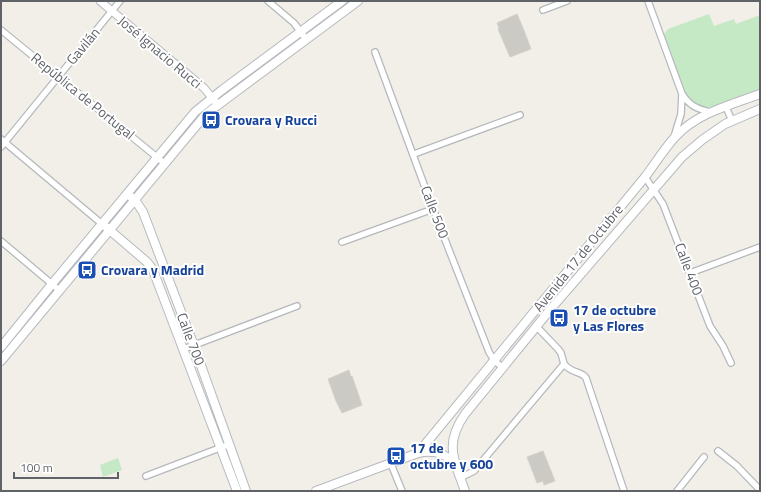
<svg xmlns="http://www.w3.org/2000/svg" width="761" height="492" font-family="'Titillium Web',sans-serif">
  <rect width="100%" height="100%" fill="#f1efe8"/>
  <path fill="#c5e8c5" d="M709,14l5,12 20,-7 2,5 24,-9v74l-48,18c-12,1 -19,-4 -26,-12l-22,-61 4,-5z
    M118,458l4,12 -19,7 -3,-12z"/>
  <path fill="#cccac5" stroke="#d6d1c6" d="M517,14l6,14 8,21 -21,8 -12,-28 1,-1 -2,-5z
    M349,370l2,7 1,-1 10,29 -20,8 -6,-12 -8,-22z
    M543,451l12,30 -11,4 -1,-4 -6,2 -10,-26z"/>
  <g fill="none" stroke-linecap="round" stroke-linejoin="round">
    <defs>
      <path id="minor" d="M268,1l26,22 12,16
        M648,1l34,93c8,12 14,14 27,18
        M543,10l24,-9
        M1,30l163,133
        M375,52l58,157 56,143 5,8 9,8
        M726,107l6,14
        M674,137l7,-23 1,-20
        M1,139l101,85
        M1,147l119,-146
        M414,154l106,-39
        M645,177l18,27 47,122 13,20 8,17
        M1,241l58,49
        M342,242l91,-33
        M690,273l70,-26
        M184,349l113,-43
        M564,364c8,10 18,7 22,14l38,113
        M718,451l19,15 23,24
        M391,464l11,27
        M146,476l84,-32
        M460,478l14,-7 90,-107 -3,-11 -3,-4 -21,-22
        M677,491l27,-34"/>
      <path id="tertiary" d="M100,1l104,87 14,17"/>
      <path id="secondary" d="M131,197l4,3 8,12 51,134 52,145
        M106,227l41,35 6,8 84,221
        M1,347l51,-63 143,-172 27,-22 120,-89
        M1,361l205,-247 152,-113
        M418,453l227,-276c10,-13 19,-28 30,-40 22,-24 55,-32 85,-43
        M316,491l102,-38c14,-3 26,-1 36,10
        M465,491c-11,-31 -21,-47 0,-77l84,-103 133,-154 20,-17 23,-16 35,-15"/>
    </defs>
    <use href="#minor" stroke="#b5b8bc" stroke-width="8"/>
    <use href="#tertiary" stroke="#b5b8bc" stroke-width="9"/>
    <use href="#secondary" stroke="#b6babf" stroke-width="10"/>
    <use href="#minor" stroke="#fff" stroke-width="5.5"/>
    <use href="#tertiary" stroke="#fff" stroke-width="7"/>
    <use href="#secondary" stroke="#fff" stroke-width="8"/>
  </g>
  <defs>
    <symbol id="bus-square" viewBox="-11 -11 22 22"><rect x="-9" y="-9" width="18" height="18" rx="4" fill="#1a4fb4" stroke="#fff"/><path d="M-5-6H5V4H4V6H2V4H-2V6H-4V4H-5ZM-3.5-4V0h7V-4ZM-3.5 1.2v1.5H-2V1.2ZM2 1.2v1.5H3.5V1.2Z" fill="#fff"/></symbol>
  </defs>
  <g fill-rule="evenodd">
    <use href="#bus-square" x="200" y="109" width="22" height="22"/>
    <use href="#bus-square" x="76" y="259" width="22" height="22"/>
    <use href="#bus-square" x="548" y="307" width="22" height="22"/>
    <use href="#bus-square" x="385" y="445" width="22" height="22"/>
  </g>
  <g text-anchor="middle" stroke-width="4" stroke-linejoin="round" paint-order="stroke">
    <g font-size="14" fill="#5f6368" stroke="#fff">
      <text transform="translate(83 46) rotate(-50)" y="5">Gavilán</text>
      <text transform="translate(160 52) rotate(40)" y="5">José Ignacio Rucci</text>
      <text transform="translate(83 96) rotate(39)" y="5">República de Portugal</text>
      <text transform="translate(435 212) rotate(69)" y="5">Calle 500</text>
      <text transform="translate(578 258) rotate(-51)" y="5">Avenida 17 de Octubre</text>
      <text transform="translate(689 269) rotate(69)" y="5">Calle 400</text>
      <text transform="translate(191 339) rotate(69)" y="5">Calle 700</text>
    </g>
    <g font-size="14" font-weight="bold" fill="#164399" stroke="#fff" text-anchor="start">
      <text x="225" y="125">Crovara y Rucci</text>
      <text x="101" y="275">Crovara y Madrid</text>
      <text x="573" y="315">17 de octubre<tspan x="573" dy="16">y Las Flores</tspan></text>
      <text x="410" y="453">17 de<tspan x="410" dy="16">octubre y 600</tspan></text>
    </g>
  </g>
  <rect width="761" height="492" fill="none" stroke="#5f6368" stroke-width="4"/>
  <path d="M14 472v6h104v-6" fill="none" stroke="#5f6368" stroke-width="2"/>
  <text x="20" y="472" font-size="12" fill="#5f6368" stroke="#ffffff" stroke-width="3" paint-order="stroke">100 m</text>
</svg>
